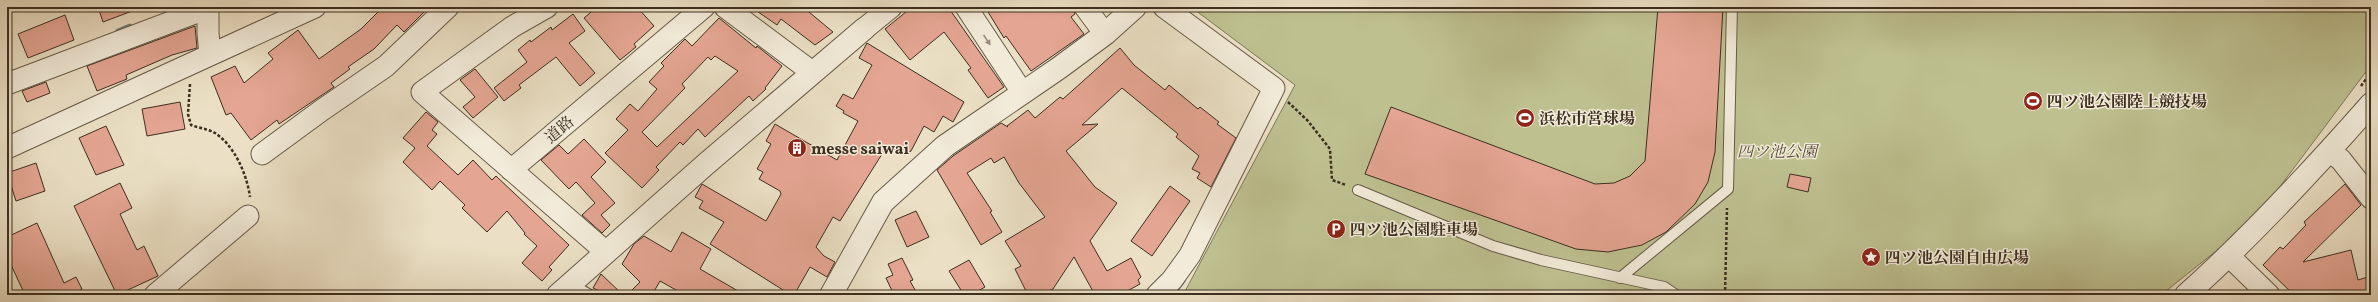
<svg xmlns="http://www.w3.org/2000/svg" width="2378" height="302" font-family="Vollkorn,'Noto Serif JP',serif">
  <rect width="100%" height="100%" fill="#ebe0c5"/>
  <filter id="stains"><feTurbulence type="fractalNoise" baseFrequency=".005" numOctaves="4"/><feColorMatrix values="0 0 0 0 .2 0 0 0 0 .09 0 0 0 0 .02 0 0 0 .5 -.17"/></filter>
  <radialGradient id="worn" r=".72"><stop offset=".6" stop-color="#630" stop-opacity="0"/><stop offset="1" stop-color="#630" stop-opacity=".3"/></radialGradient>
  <path fill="#bec090" stroke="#7e7858" d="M1191,7h1180v58l-116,155 -94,75h-978l112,-210z"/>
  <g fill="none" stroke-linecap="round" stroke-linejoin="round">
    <path stroke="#75837e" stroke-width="5" d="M118,31l12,-5
      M1172,295l11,-14"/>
  </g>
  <path fill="#e4a592" stroke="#3d2f20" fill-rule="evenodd" d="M98,7h42v1l-37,14z
    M383,7h46l-25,25 -7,-7 -23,24 -26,18 2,2 -19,14 3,4 -55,37 -2,-4 -26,20 -20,-27 -5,2 -15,-38 24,-11 9,17 29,-24 -5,-6 30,-23 21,29 42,-30z
    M597,7h40l17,19 -20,18 2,3 -16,13 -36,-42z
    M751,7h52l30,25 -18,13 -34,-26 -4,6z
    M912,7h36l56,80 -16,11 -20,-28 3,-2 -27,-36 -34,28 -25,-31z
    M985,7h88l2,7 -4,3 13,17 -53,37 -25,-35 -2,2z
    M1658,7h65l-8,145 -7,30 -13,22 -29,28 -24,13 -34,7 -32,-3 -211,-75 26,-67 204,77 19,-1 16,-7 15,-15z
    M573,14l12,17 -16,12 26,30 -15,13 -24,-29 -37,28 2,3 -17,13 -10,-13 33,-26 -9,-12 12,-10 1,2 20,-15 1,3z
    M65,15l9,25 -46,18 -10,-24z
    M719,18l37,30 1,-2 25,20 -17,22 1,1 -13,12 -4,-5 -44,41 -7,-8 -15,16 -3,-3 -24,25 3,3 -17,18 -37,-35 23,-23 -12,-11 14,-15 8,7 19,-22 -8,-7 15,-16 -3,-3 24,-24 7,7zM715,56l23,15 -81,76 -15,-15 43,-44 -3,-4 26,-27 3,3z
    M195,26l2,22 -25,7 -46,20 1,4 -30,12 -10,-25z
    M867,43l97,59 -11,20 -10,-6 -9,16 -10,-6 -13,25 -6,4 -18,-9 -47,75 -7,-4 -17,30 8,9 11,6 -8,15 -17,-10 -16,28h-3l-81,-51 14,-22 -25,-14 4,-7 -8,-4 7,-13 64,37 15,-27 -1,-3 -21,-12 4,-7 -6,-3 14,-25 -5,-3 9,-17 62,36 21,-39 -15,-8 1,-2 -8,-5 7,-12 10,5 19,-34 -13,-7z
    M1120,48l14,17 31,25 4,-5 29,24 2,-2 19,15 -2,2 19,14 -25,49 -14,-9 3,-5 -8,-4 7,-13 -23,-19 2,-3 -56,-46 -40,37 16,-1 -32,27 29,36 22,16 -27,38 17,30 24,-13 10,19 -3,3 2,4 -20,11h-25l-21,-38 -21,32 -13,6h-12l-13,-26 6,-3 -16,-25 40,-24 -26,-34 -15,-26 -10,6 -3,-5 -24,15 25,38 -2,1 12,20 -21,13 -44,-75 16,-14 48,-33 7,4 -1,-1 21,-16 7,8 25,-21 3,2z
    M475,69l23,28 -25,21 -10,-11 12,-10 -15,-17z
    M46,82l4,11 -23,9 -5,-11z
    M180,102l5,27 -38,7 -5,-27z
    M426,112l12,10 -6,8 5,4 -10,12 31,29 15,-15 19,20 4,-4 73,69 -20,22 3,3 -10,11 -20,-18 15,-17 -13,-12 1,-1 -18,-22 -20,21 -25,-24 3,-3 -25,-24 -8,9 -29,-28 12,-14 -12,-10z
    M106,126l18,39 -28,10 -17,-37z
    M584,139l22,23 -15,15 24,26 -14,12 9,10 -8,8 -20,-18 13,-12 -19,-21 -7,7 -28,-29 18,-15 9,9z
    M36,163l9,28 -29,10 -9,-28z
    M1790,174l21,4 -3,14 -21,-5z
    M120,183l12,25 -12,6 17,36 7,-4 14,30 -41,19 -43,-89z
    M2345,184l16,21 -58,57 48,-12 7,30 13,-4v19h-77l-31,-30 17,-18 3,2 23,-24 -2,-3z
    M1170,186l20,15 -38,55 -21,-15z
    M916,211l13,26 -22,10 -12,-27z
    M37,223l27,60 12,-6 6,12 -11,6h-46l-18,-39v-19z
    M682,232l29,17 -11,20 45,26h-60l-25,-14 -8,14h-25l13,-13 -18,-18 12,-20 10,-8 27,16z
    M902,258l11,22 -3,1 8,14h-24l-8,-17 7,-3 -5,-11z
    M969,260l16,27 -14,8h-7l-15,-24z
    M601,274l22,21h-16l-14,-7z"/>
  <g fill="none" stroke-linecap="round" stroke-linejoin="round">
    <defs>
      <path id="service" d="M1358,190l135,56 48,14 123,27 12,8
        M1620,278l108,-89 4,-182
        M571,284l19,11"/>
      <path id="minor" d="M208,7v26l2,22
        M547,7l-35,20 -90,65 184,160
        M725,7l87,65
        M966,7l56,85
        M1085,7l20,27
        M864,29l27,-22
        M7,84l201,-76
        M7,148l308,-141
        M2330,151l11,9 30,38
        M262,154l60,-44 64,-44 62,-59
        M511,170l193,-163
        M2229,256l40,39
        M155,295l93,-79
        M1157,295l15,-15 18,-25 84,-167 -110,-81"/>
      <path id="tertiary" d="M558,295l148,-131 158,-135
        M831,295l52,-93 62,-56 114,-78 46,-34 30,-27
        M2186,295c66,-59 126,-124 185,-191"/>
    </defs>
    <use href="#service" stroke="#685b49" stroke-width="12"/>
    <use href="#minor" stroke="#685b49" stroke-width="23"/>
    <use href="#tertiary" stroke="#685b49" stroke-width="24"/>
    <path stroke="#3d2f20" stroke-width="2.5" stroke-dasharray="3 2" stroke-linecap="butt" d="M190,84l-2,30 3,11c8,3 17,4 24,8 20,13 32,42 35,64
      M2361,86l10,-14
      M1288,102l20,19 22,28 2,31 14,5
      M1725,295l2,-87"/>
    <use href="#service" stroke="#f2ebd9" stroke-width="10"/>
    <use href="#minor" stroke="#f2ebd9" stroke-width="21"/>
    <use href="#tertiary" stroke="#f2ebd9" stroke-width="22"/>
  </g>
  <defs><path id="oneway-solid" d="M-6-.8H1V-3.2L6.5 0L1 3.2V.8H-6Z"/></defs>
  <use fill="#988d7c" href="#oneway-solid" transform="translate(987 40) rotate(56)"/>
  <defs>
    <symbol id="stadium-disc" viewBox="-11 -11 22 22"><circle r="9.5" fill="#8f2418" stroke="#f2ebd9"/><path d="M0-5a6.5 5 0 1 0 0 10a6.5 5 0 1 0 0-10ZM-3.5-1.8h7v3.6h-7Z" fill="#fff"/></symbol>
    <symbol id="building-disc" viewBox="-11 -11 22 22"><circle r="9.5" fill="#8f2418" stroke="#f2ebd9"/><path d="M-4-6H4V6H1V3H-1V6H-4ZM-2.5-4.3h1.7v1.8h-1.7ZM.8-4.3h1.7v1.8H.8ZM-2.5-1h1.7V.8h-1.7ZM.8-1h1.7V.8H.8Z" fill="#fff"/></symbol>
    <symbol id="parking-disc" viewBox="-11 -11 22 22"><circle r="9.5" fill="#8f2418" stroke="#f2ebd9"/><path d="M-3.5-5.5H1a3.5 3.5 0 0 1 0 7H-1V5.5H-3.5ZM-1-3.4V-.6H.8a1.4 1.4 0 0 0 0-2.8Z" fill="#fff"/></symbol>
    <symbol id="sight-disc" viewBox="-11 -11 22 22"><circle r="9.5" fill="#8f2418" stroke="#f2ebd9"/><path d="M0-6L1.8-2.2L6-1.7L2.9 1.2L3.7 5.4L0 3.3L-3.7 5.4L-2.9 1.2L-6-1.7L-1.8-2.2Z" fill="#fff"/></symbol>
  </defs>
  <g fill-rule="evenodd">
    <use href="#stadium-disc" x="2022" y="90" width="22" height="22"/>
    <use href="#stadium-disc" x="1514" y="107" width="22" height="22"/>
    <use href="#building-disc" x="786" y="137" width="22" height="22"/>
    <use href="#parking-disc" x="1325" y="218" width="22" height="22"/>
    <use href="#sight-disc" x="1860" y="246" width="22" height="22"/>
  </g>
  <g text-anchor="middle" stroke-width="3" stroke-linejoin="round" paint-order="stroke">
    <g font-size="16" font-weight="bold" fill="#3d2f20" stroke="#f2ebd9" text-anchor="start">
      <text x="2047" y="107">四ツ池公園陸上競技場</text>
      <text x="1539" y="124">浜松市営球場</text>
      <text x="811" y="154">messe saiwai</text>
      <text x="1350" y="235">四ツ池公園駐車場</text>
      <text x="1885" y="263">四ツ池公園自由広場</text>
    </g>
    <g font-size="16" fill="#3d2f20" stroke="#f2ebd9">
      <text transform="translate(559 129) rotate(-40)" y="6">道路</text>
    </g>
    <g font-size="16" font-style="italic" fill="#574c36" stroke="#f2ebd9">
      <text x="1777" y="157">四ツ池公園</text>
    </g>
  </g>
  <rect width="2378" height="302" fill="none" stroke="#ebe0c5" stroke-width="24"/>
  <rect x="8" y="8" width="2362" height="286" fill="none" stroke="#3d2f20" stroke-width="2"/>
  <rect x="12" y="12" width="2354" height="278" fill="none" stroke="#3d2f20"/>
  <rect width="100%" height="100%" filter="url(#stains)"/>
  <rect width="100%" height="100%" fill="url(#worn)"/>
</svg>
